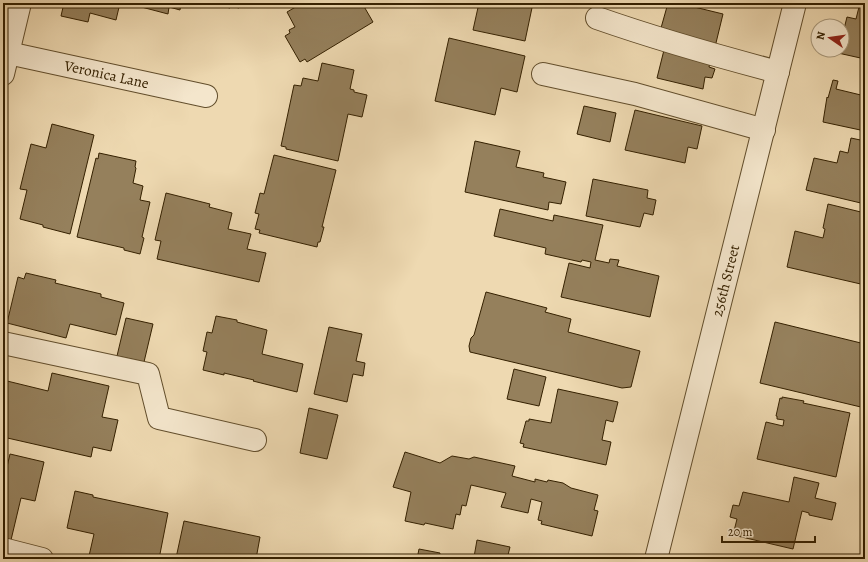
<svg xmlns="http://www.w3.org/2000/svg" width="868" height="562" font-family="Alegreya,serif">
  <rect width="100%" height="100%" fill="#eed9b1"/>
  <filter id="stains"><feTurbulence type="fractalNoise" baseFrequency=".005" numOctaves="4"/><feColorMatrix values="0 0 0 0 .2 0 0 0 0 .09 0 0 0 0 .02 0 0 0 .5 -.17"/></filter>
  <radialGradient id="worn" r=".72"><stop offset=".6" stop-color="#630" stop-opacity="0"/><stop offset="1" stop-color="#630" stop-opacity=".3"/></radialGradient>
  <path fill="#95805c" stroke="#342000" d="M64,3h56l-4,17 -26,-7 -2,9 -27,-6z
    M130,3h51l-1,7 -11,-3 -1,7 -38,-10z
    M210,3h30l-1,5 -8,-2 -1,2z
    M298,3h64l11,19 -66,40 -2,-3 -5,3 -15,-26 5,-3 -1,-3 6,-3 -8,-15 12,-7z
    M479,3h54l-8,38 -52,-11z
    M668,3h10l45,11 -8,33 -46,-11 1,-6 -9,-2z
    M860,3h5v56l-27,-6 1,-3h3v-13l5,-20 9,2z
    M449,38l76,18 -8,36 -16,-4 -6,27 -60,-14z
    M665,46l46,12 -2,9 6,2 -3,9 -7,-1 -2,12 -46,-11z
    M322,63l32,7 -4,19 4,1v2l13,3 -5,22 -14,-3 -10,47 -52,-12v-2l-5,-1 13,-61 7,1 2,-8 15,3z
    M833,80l5,1 -2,8 29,7v35l-42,-9 4,-25 1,1z
    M584,106l32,7 -6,29 -33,-8z
    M635,110l67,16 -5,23 -9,-2 -3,16 -60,-13z
    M52,124l42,11 -24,99 -27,-7v-2l-23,-6 7,-29 -7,-1 11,-45 15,4z
    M851,138l14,3v63l-59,-14 8,-32 23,5 3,-12 8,2z
    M475,141l45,10 -4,16 28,6 -1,4 23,5 -5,22 -12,-2 -1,8 -83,-18z
    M99,153l37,8 -1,6 1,1 -3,15 10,3 -3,14 10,2 -8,35 2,1 -4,16 -16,-4v-2l-47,-11 19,-79 2,1z
    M274,155l62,15 -14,57h2l-4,15h-2l-1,5 -58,-14 1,-3 -5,-1 4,-15 -4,-1 5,-20 4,1z
    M593,179l55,11 -1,8 9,2 -3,15 -9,-2 -4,14 -54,-11z
    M166,193l44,11 -1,3 23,6 -4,16 23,5 -4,15 19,4 -7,29 -102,-23 4,-18 -6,-1z
    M828,204l37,9v72l-78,-18 8,-36 28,7 2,-9 -2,-1z
    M500,209l53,12 1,-6 49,10 -8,35 14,3 1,-4 9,1 -2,6 42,10 -9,41 -89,-20 8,-34 21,5 1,-6 -9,-2 -1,2 -36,-8 1,-6 -52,-12z
    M26,273l30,7 -1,3 46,11v3l23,6 -8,32 -46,-11 -4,14 -59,-15 11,-46 6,2z
    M486,292l61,16 -2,4 26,7 -3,13 72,19 -9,36 -9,1 -152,-36 -1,-6 2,-8 3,-3z
    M216,316l21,4v2l30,8 -5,24 41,10 -6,28 -44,-11 1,-1 -30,-7v2l-21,-5 4,-18 -4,-1 4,-19 5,1z
    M126,318l27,6 -9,38 -27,-6z
    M775,322l90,22v64l-105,-25z
    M329,327l33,7 -6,27 9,2 -2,13 -10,-2 -6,28 -33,-8z
    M514,369l32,8 -7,29 -32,-7z
    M52,373l57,13 -7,31 16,3 -7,31 -18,-4 -2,10 -88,-20v-57l45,11z
    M558,389l60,13 -5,20 -7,-2 -4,20 9,2 -5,23 -83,-18 1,-3 -4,-1 6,-22h3v-2l22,4z
    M782,397l22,4 -1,2 47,10 -14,64 -79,-18 9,-37 17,4 1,-6 -7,-1v-3h-1l4,-18 2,1z
    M309,408l29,7 -11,44 -27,-6z
    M405,452l35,11 12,-7 17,3 5,-2 41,9 -3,10 23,6v-3l12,3 1,-2 15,3 8,5 27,7 -4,15 4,1 -6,25 -51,-12 1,-3 -4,-1 4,-18 -11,-3 -3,14 -27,-6 5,-14 -35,-8 -5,21 -4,-1 -2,10 -4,-1 -3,15 -28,-6 -1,2 -19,-4 6,-29 -18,-5z
    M10,454l34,8 -9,39 -14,-3 -10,42 -8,-2v-59l1,1z
    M794,477l25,6 -4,15 21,5 -4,17 -23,-5v-2l-7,-2 -9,38 -60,-14 4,-16 -7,-2 3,-12 6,1 4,-14 46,10z
    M75,491l18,4v2l75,16 -9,46 -15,-2 -1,2h-38l-16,-3 5,-22 -27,-6z
    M184,521l76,16 -4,22 -80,-1z
    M477,540l33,7 -3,12h-24l-9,-2z
    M419,549l21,4 -1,6h-22z"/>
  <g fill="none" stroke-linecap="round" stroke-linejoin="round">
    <defs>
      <g id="minor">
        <path d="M597,18c60,21 120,38 181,54"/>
        <path id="s1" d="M8,53l198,43"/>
        <path d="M3,74l17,-71"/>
        <path d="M543,74l92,20 129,36"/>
        <path d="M3,343l145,31 11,44 96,22"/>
        <path d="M3,549l39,10"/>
        <path id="s2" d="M656,559l139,-556"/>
      </g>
    </defs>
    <use href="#minor" stroke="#624e2c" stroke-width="24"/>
    <use href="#minor" stroke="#f4e6cc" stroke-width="22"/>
  </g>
  <g text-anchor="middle" stroke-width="3.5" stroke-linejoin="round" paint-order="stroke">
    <g font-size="15" fill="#342000" stroke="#f4e6cc">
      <text dy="5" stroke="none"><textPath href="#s1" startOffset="101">Veronica Lane</textPath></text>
      <text dy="5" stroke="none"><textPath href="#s2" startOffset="287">256th Street</textPath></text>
    </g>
  </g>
  <rect width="868" height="562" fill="none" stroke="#eed9b1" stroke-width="16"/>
  <rect x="4" y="4" width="860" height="554" fill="none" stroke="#342000" stroke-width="2"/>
  <rect x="8" y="8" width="852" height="546" fill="none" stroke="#342000"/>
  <g transform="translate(830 38) rotate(283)"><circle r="19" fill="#f4e6cc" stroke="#a7977a"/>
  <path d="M0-3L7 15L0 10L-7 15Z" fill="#8f2418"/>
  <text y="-6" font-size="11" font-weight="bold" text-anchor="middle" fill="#342000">N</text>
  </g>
  <path d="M722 536v6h93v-6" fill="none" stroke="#342000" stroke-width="2"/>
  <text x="728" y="536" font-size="12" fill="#342000" stroke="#f4e6cc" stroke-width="3" paint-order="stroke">20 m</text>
  <rect width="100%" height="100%" filter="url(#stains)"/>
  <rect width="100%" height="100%" fill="url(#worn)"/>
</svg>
